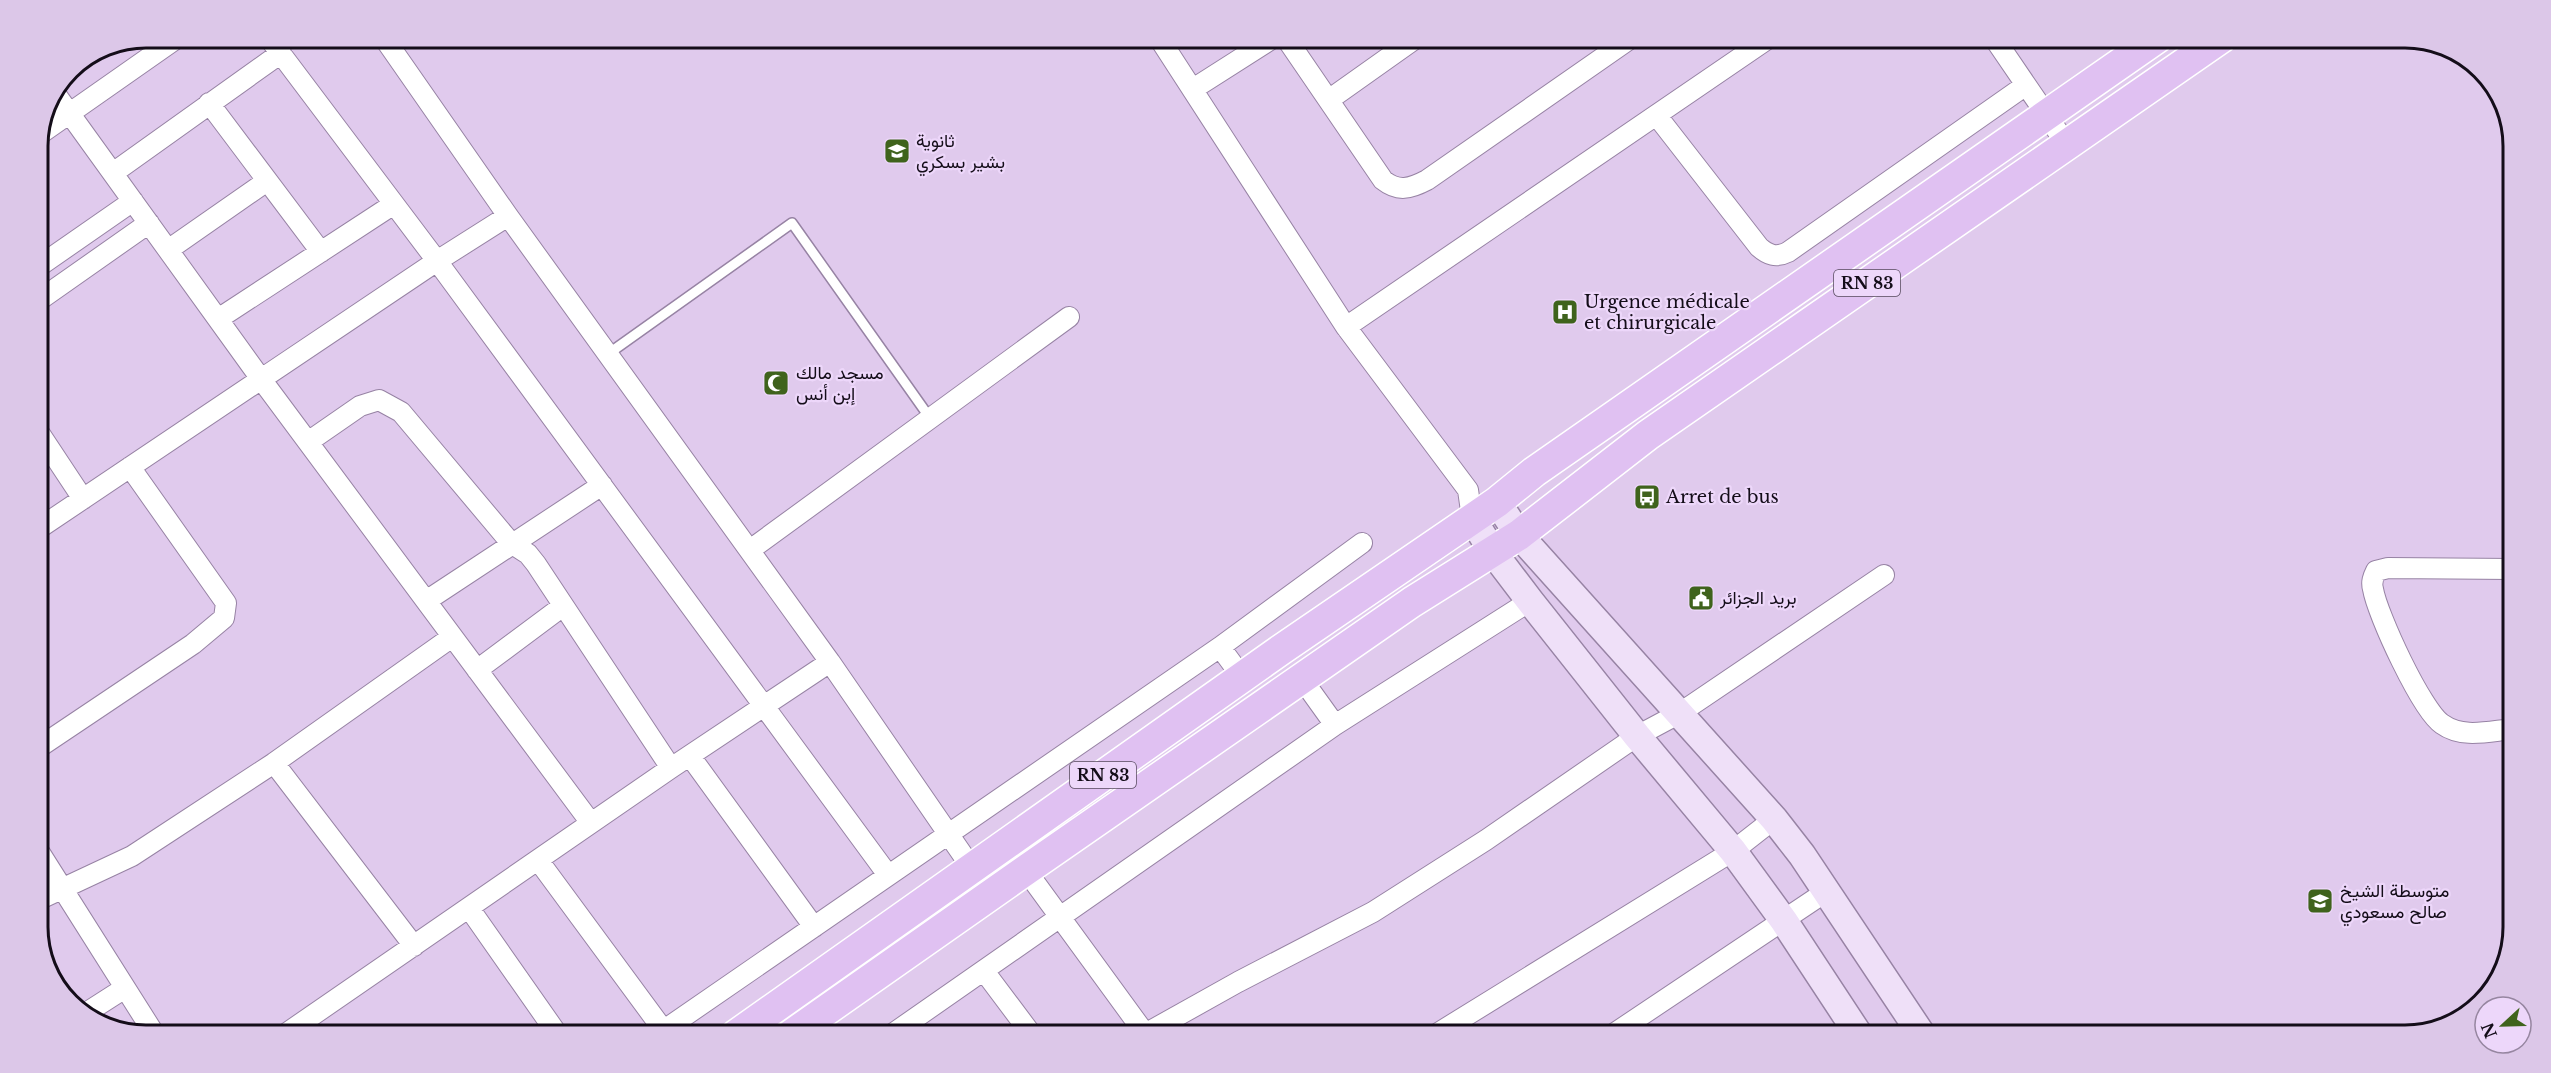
<svg xmlns="http://www.w3.org/2000/svg" width="2551" height="1073" font-family="'Libre Baskerville',Vazirmatn,serif">
  <rect width="100%" height="100%" fill="#e0caed"/>
  <g fill="none" stroke-linecap="round" stroke-linejoin="round">
    <defs>
      <path id="lane" d="M608,354l184,-131 138,195"/>
      <path id="street" d="M269,38l168,223 451,614
        M384,38l124,178 322,446 161,234
        M1159,38l187,289 122,163 4,28
        M1286,38l97,142c15,12 27,9 44,0l204,-142
        M1994,38l73,107
        M1193,89l80,-51
        M57,96l204,283 330,444
        M1330,99l86,-61
        M209,103l112,149
        M1657,116l102,131c9,8 17,11 29,5l238,-167
        M40,134l137,-96
        M113,173l168,-120
        M168,250l99,-69
        M38,267l95,-66
        M38,301l111,-78
        M218,319l176,-115
        M1346,327l423,-289
        M38,431l45,68
        M308,442l52,-36 19,-6 22,12 110,131 17,11 8,10 135,204
        M38,529l399,-268 71,-45
        M750,550l319,-233
        M2513,569l-125,-1 -12,3c-3,6 -5,11 -3,18 4,25 49,122 69,135 21,15 47,7 71,5
        M426,601l176,-116
        M1220,647l22,30
        M477,670l86,-64
        M1302,679l33,46
        M38,748l155,-104 31,-26 2,-15 -96,-136
        M690,756l124,171
        M274,763l140,183
        M1006,843l140,192
        M38,850l117,185
        M538,860l126,171
        M38,900l94,-44 142,-93 178,-126
        M469,908l89,127
        M984,971l48,64
        M86,1013l39,-25
        M1145,1034l93,-52 135,-70 113,-72 151,-104 43,-23 204,-138
        M284,1035l387,-267 159,-106
        M657,1035l563,-388 142,-104
        M891,1035l444,-310 195,-124
        M1435,1035l298,-184 41,-32
        M1612,1035l215,-144"/>
      <path id="secondary" d="M1497,502l22,33 255,284 28,36 120,180
        M1472,518l20,33 38,50 107,135 96,115 51,70 75,114"/>
      <path id="primary" d="M736,1035l546,-386 215,-147 37,-30 623,-434
        M791,1035l235,-165 386,-268 107,-67 129,-100 573,-397"/>
    </defs>
    <use href="#lane" stroke="#9783a4" stroke-width="12"/>
    <use href="#street" stroke="#9783a4" stroke-width="22"/>
    <use href="#secondary" stroke="#9783a4" stroke-width="30"/>
    <use href="#primary" stroke="#fff" stroke-width="33"/>
    <use href="#lane" stroke="#fff" stroke-width="9"/>
    <use href="#street" stroke="#fff" stroke-width="20"/>
    <use href="#secondary" stroke="#efe0f8" stroke-width="27"/>
    <use href="#primary" stroke="#e0c1f2" stroke-width="30"/>
  </g>
  <defs>
    <symbol id="school-square" viewBox="-11 -11 22 22"><rect x="-9" y="-9" width="18" height="18" rx="4" fill="#3f631c" stroke="#edd7fa"/><path d="M0-5L7-2L0 1L-7-2ZM-4 1L0 2.5L4 1V4Q0 6-4 4Z" fill="#fff"/></symbol>
    <symbol id="hospital-square" viewBox="-11 -11 22 22"><rect x="-9" y="-9" width="18" height="18" rx="4" fill="#3f631c" stroke="#edd7fa"/><path d="M-5-5h3v3.5h4V-5h3V5h-3V1.5h-4V5h-3Z" fill="#fff"/></symbol>
    <symbol id="mosque-square" viewBox="-11 -11 22 22"><rect x="-9" y="-9" width="18" height="18" rx="4" fill="#3f631c" stroke="#edd7fa"/><path d="M3.5-4.9A6 6 0 1 0 3.5 4.9A5 5 0 1 1 3.5-4.9Z" fill="#fff"/></symbol>
    <symbol id="bus-square" viewBox="-11 -11 22 22"><rect x="-9" y="-9" width="18" height="18" rx="4" fill="#3f631c" stroke="#edd7fa"/><path d="M-5-6H5V4H4V6H2V4H-2V6H-4V4H-5ZM-3.5-4V0h7V-4ZM-3.5 1.2v1.5H-2V1.2ZM2 1.2v1.5H3.5V1.2Z" fill="#fff"/></symbol>
    <symbol id="civic-square" viewBox="-11 -11 22 22"><rect x="-9" y="-9" width="18" height="18" rx="4" fill="#3f631c" stroke="#edd7fa"/><path d="M-.6-6.5H3V-4.5H.6V-3L4-1V1h2V6H-6V1h2V-1L-.6-3ZM-1.2 2.5V6h2.4V2.5Z" fill="#fff"/></symbol>
  </defs>
  <g fill-rule="evenodd">
    <use href="#school-square" x="882" y="136" width="30" height="30"/>
    <use href="#hospital-square" x="1550" y="297" width="30" height="30"/>
    <use href="#mosque-square" x="761" y="368" width="30" height="30"/>
    <use href="#bus-square" x="1632" y="482" width="30" height="30"/>
    <use href="#civic-square" x="1686" y="583" width="30" height="30"/>
    <use href="#school-square" x="2305" y="886" width="30" height="30"/>
  </g>
  <g text-anchor="middle" stroke-width="4.5" stroke-linejoin="round" paint-order="stroke">
    <g fill="#edd7fa" stroke="#554a5c" stroke-width="1.5">
      <rect x="1834" y="270" width="66" height="26" rx="4.5"/>
      <rect x="1070" y="762" width="66" height="26" rx="4.5"/>
    </g>
    <g font-size="16" font-weight="bold" fill="#140d19">
      <text x="1867" y="289">RN 83</text>
      <text x="1103" y="781">RN 83</text>
    </g>
    <g font-size="18" fill="#140d19" stroke="#edd7fa" text-anchor="start">
      <text x="916" y="147">ثانوية<tspan x="916" dy="21">بشير بسكري</tspan></text>
      <text x="1584" y="308">Urgence médicale<tspan x="1584" dy="21">et chirurgicale</tspan></text>
      <text x="796" y="379">مسجد مالك<tspan x="796" dy="21">إبن أنس</tspan></text>
      <text x="1666" y="503">Arret de bus</text>
      <text x="1720" y="604">بريد الجزائر</text>
      <text x="2340" y="897">متوسطة الشيخ<tspan x="2340" dy="21">صالح مسعودي</tspan></text>
    </g>
  </g>
  <path d="M0 0H2551V1073H0ZM146 48H2405A98 98 0 0 1 2503 146V927A98 98 0 0 1 2405 1025H146A98 98 0 0 1 48 927V146A98 98 0 0 1 146 48Z" fill="#dcc7e8" fill-rule="evenodd"/>
  <path fill="none" stroke="#140d19" stroke-width="3" d="M146 48H2405A98 98 0 0 1 2503 146V927A98 98 0 0 1 2405 1025H146A98 98 0 0 1 48 927V146A98 98 0 0 1 146 48Z"/>
  <g transform="translate(2503 1025) rotate(248)"><circle r="28" fill="#edd7fa" stroke="#9686a0" stroke-width="1.5"/>
  <path d="M0-4.5L10 22L0 15L-10 22Z" fill="#3f631c"/>
  <text y="-9" font-size="16" font-weight="bold" text-anchor="middle" fill="#140d19">N</text>
  </g>
</svg>
